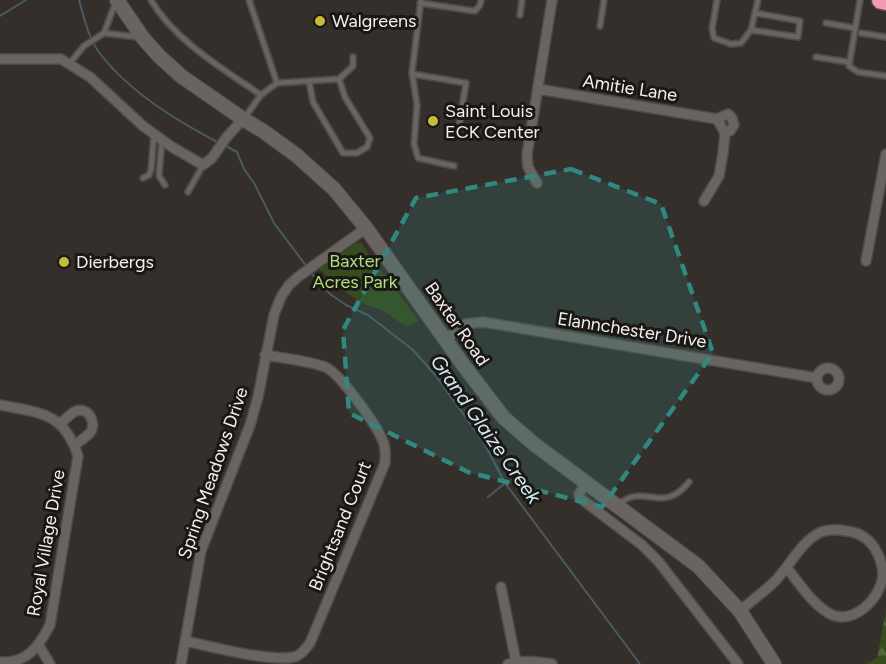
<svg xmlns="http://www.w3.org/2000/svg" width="886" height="664" font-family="Figtree,sans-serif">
  <defs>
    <pattern id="forest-firs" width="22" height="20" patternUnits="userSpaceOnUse" patternTransform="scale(1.5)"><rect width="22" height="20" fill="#364c1c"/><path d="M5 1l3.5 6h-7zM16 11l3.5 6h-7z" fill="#54663d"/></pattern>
  </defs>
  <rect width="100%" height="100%" fill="#342f2a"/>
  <path fill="url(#forest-firs)" d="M886,610v54h-20l11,-6z"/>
  <path fill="#364c1c" d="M357,243h4l58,78 -12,6 -25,-17 -16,-5 -23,-14 -24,-22z"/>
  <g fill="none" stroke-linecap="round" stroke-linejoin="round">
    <path stroke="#495b62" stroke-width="2" d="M79,0c5,18 10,40 22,55 31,39 75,65 118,88
      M0,16l26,-16
      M224,145l13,7 7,17 10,14 20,40 33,44
      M310,272l20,22 16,11 22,10 45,35 23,26 48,67 21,40 135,181
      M488,497l16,-13"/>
    <defs>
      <path id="lane" d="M151,0c23,40 72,69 110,95
        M421,0l-9,72 5,33 -3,39 4,14 36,8
        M717,0l-5,29 2,9 17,6 10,-1 10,-13 7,-30
        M860,0l-11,66 9,6 28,4
        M420,3l55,8 5,-6 1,-5
        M520,15l2,-15
        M826,23l28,5
        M600,26l4,-26
        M751,30l47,7 2,-16 -45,-8
        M104,33l33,4
        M861,33l25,4
        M816,57l32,5
        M69,64l15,-18 20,-13 11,-29
        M412,74l54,9 -7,43
        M309,81l4,21 30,51h14l10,-6 3,-9 -25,-41 -6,-18
        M277,83l62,-4 14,-13v-9
        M245,117l16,-22 16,-12 -28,-83
        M162,140l-3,36 6,9
        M143,178l6,-3 2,-5 3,-36
        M188,192l15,-27
        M619,504c22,-18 36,1 55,-9 6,-3 11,-8 15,-13"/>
      <path id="street" d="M0,59h61l29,18 53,49 29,21 31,18 9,-7 14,-20 17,-19
        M538,89l179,30 8,14 -2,20 -4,23 -15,25
        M717,119l11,-5 4,4 2,7 -4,6 -5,2
        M537,183l-9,-16 -1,-12 25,-155
        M866,261l20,-107
        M446,339l19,-15 18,-2 334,56
        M817 379a11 11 0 1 1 22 0a11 11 0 1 1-22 0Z
        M0,405c40,8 64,7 78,51l-28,169c-11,21 -23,39 -50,37
        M61,423c4,-3 10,-10 15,-12 13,-4 21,12 14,22 -4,4 -10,8 -15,12
        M587,482l-8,12 1,4 62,47 16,16 80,103
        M501,587l15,75
        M740,611c11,-10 24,-19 35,-30 15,-15 26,-40 46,-49 10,-4 21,-2 31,0 10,2 16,7 22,15 5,8 8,16 9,25 0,26 -32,57 -56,40 -16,-10 -28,-29 -40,-44
        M185,641c25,5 90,23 112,15 6,-3 9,-8 13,-13l75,-180c0,-6 1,-12 -1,-19 -5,-16 -44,-71 -59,-77 -15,-6 -43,-9 -60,-12
        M39,646l11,18
        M181,664l20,-113 49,-126 8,-28 16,-82 7,-18 8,-12 9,-8 68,-49
        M508,664c14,-4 29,-3 44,0"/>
      <path id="secondary" d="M117,0l26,38 16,18 22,20 62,43 20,12 33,24 38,34 32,39 98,138 40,52 30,26 164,122 42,45 34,53"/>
      <path id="highway" d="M881,0l5,1"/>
    </defs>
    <use href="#lane" stroke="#4f4b47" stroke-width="8"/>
    <use href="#street" stroke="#4f4b47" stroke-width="12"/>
    <use href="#secondary" stroke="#4f4b47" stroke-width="16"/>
    <use href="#highway" stroke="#4f4b47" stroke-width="21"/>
    <use href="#lane" stroke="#6a6460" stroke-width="4.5"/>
    <use href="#street" stroke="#6a6460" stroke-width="9"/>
    <use href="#secondary" stroke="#6a6460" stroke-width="14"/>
    <use href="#highway" stroke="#f69ab3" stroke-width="18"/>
  </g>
  <path fill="#318881" fill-opacity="0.2" stroke="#318881" stroke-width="4.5" stroke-dasharray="12 8" stroke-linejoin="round" d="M571,169l90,35 52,149 -111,154 -134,-35 -119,-59 -6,-83 73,-132z"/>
  <g fill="#c7bb3b" stroke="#1a1715" stroke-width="2">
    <circle cx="320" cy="21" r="6"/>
    <circle cx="433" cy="121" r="6"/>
    <circle cx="64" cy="262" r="6"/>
  </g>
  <g text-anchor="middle" stroke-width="6" stroke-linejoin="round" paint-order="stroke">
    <g font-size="18" fill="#f2efec" stroke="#1a1715" text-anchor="start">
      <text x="332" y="27">Walgreens</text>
      <text x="445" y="117">Saint Louis<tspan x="445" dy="21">ECK Center</tspan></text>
      <text x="76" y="268">Dierbergs</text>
    </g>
    <g font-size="18" fill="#f2efec" stroke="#1a1715">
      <text transform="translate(630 88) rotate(9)" y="6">Amitie Lane</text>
      <text transform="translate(457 324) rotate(55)" y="6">Baxter Road</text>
      <text transform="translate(632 330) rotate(9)" y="6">Elannchester Drive</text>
      <text transform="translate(213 473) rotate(-71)" y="6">Spring Meadows Drive</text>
      <text transform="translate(340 526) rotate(-68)" y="6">Brightsand Court</text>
      <text transform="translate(46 543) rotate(-80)" y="6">Royal Village Drive</text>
    </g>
    <g font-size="18" fill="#afdf7b" stroke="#1a1715">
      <text x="355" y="267">Baxter<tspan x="355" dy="21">Acres Park</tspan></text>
    </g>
    <g font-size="20" font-style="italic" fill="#d2e9f3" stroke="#1a1715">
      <text transform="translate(486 429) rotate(55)" y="7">Grand Glaize Creek</text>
    </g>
  </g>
</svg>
